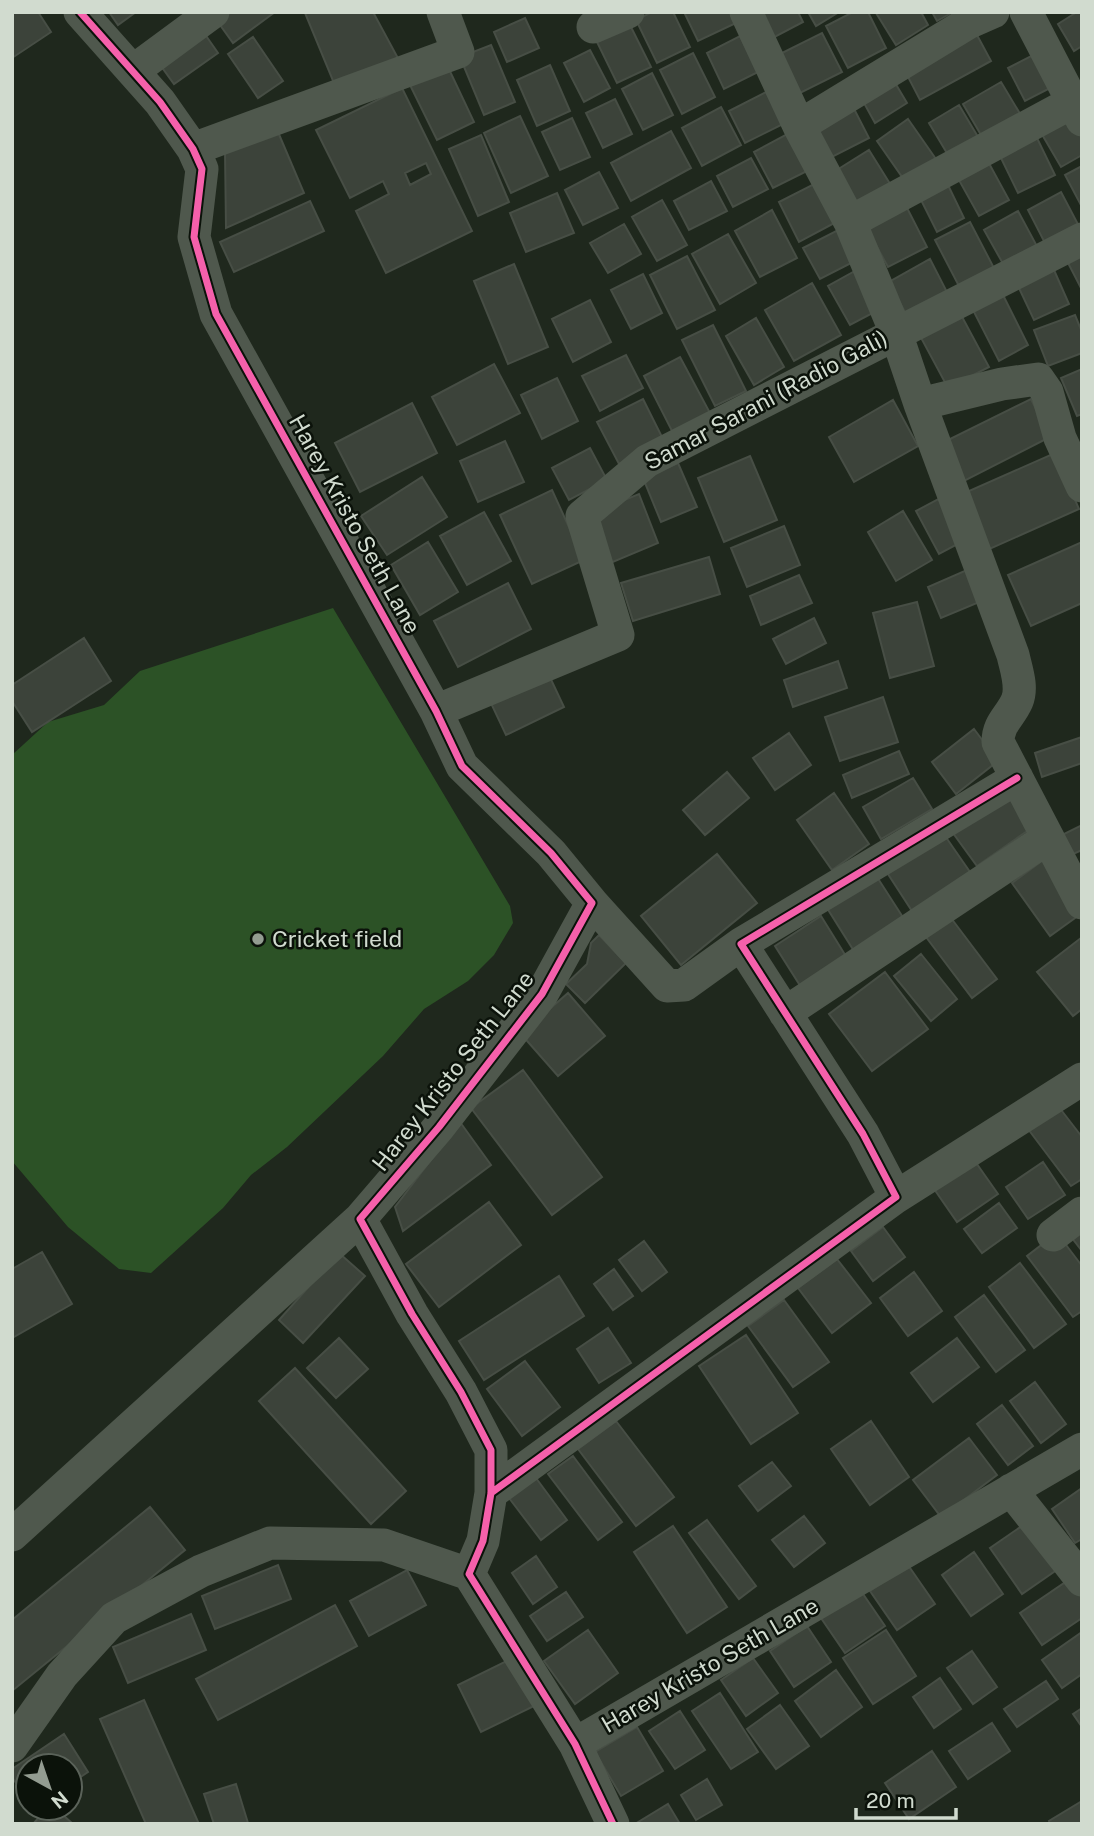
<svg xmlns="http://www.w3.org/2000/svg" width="1094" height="1836" font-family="'Public Sans',sans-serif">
  <rect width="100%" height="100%" fill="#1f281d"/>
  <path fill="#2c5226" d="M333,608l177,298 3,17 -19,32 -26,26 -44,28 -41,47 -96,91 -36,28 -28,33 -72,65 -32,-4 -51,-42 -56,-66v-406l36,-33 56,-17 36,-34z"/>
  <path fill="#3c433a" stroke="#474e45" stroke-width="2" fill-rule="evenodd" d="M12,12h26l13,20 -39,26z
    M109,12h27l-18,13z
    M223,12h52l-42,31 -18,-25z
    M373,12l27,50 -64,26 -31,-75z
    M652,12h21l17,35 -33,16 -21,-43z
    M684,12h47l5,11 -38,18z
    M752,12h46l5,10 -36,19z
    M808,12h31l-23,14z
    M853,12h15l18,36 -38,20 -22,-42z
    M921,12l7,13 -32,20 -20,-32z
    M932,12h21l-16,9z
    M1077,12h5v34l-8,5 -16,-27z
    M525,18l14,30 -32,14 -13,-30z
    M629,23l22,44 -34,16 -21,-43z
    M202,30l16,23 -44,31 -16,-22z
    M822,33l20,39 -44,22 -20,-39z
    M977,35l14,26 -71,39 -14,-27z
    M740,36l18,36 -34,17 -17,-36z
    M253,37l30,44 -25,17 -30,-44z
    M491,45l24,57 -31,13 -24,-58z
    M590,50l20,38 -26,14 -20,-39z
    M1039,52l17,33 -31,16 -17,-33z
    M693,53l22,44 -33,17 -22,-44z
    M447,65l27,57 -37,18 -28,-57z
    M550,65l20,46 -33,15 -20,-46z
    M652,73l21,42 -30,15 -21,-41z
    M891,76l16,27 -32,20 -16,-29z
    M1001,82l21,35 -38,23 -21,-36z
    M402,88l70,143 -86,42 -30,-62 33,-17 -6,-13 -33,17 -34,-68zM426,163l5,11 -21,11 -5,-12z
    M766,92l17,32 -38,19 -16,-32z
    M615,99l17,35 -29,14 -17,-35z
    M851,103l18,35 -41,21 -17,-36z
    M959,105l22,37 -30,18 -22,-37z
    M721,107l20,38 -39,21 -20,-38z
    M1071,113l11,19v23l-21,12 -21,-36z
    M520,116l28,60 -37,17 -27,-60z
    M572,118l18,39 -30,13 -18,-38z
    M908,119l30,43 -31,22 -30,-43z
    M671,131l20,37 -60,33 -20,-38z
    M278,132l26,61 -78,35 -1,-77z
    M791,132l20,37 -38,19 -19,-36z
    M481,135l28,67 -31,14 -29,-67z
    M1036,136l19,39 -37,18 -19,-39z
    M869,150l23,37 -38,24 -22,-38z
    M985,156l24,44 -30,16 -24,-43z
    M751,158l17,31 -35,18 -16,-31z
    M1082,166v41l-17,-32z
    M599,172l19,36 -35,17 -18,-35z
    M711,181l16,30 -38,19 -15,-29z
    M820,181l20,39 -41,22 -20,-40z
    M947,183l17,35 -27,14 -18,-36z
    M1061,192l20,38 -34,17 -19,-37z
    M557,193l17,40 -48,19 -16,-39z
    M662,200l25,45 -30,16 -25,-44z
    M310,201l14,30 -90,41 -14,-30z
    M904,202l23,45 -39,20 -24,-44z
    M772,210l25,48 -37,19 -25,-46z
    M1018,211l21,39 -33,19 -22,-39z
    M970,222l26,50 -35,18 -26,-50z
    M624,224l17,30 -33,19 -18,-30z
    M844,227l15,32 -39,20 -17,-31z
    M728,234l28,49 -36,21 -28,-50z
    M1082,255v35l-14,-27z
    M687,256l28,54 -38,19 -27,-54z
    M930,259l19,37 -41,22 -19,-36z
    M514,264l34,83 -40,17 -34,-83z
    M862,267l22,40 -34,18 -22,-39z
    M1054,270l15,34 -35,16 -16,-34z
    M643,274l19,39 -31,16 -20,-39z
    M812,283l29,52 -47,26 -29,-51z
    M1003,295l25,50 -29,16 -26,-51z
    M590,300l21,42 -38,20 -21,-43z
    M960,313l29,54 -41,21 -29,-54z
    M1075,315l7,17v21l-34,13 -14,-36z
    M756,318l28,49 -30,18 -28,-49z
    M713,325l33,66 -31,15 -33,-66z
    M626,355l17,33 -43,23 -18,-35z
    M680,357l30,56 -37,20 -29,-57z
    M494,364l26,49 -63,32 -25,-48z
    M1082,369v45l-5,2 -16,-38z
    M557,378l21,43 -36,18 -21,-44z
    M643,399l21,42 -45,23 -22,-42z
    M1031,399l19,38 -88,45 -20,-39z
    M893,400l25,46 -64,36 -25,-45z
    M412,403l25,50 -77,39 -25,-49z
    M505,441l19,41 -46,20 -18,-41z
    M590,448l17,32 -38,20 -17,-32z
    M1055,453l24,56 -94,42 -25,-56z
    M750,456l27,64 -53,22 -26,-64z
    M678,463l19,44 -36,15 -18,-44z
    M422,477l25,40 -60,38 -26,-39z
    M552,490l32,70 -52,24 -32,-69z
    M639,494l19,49 -50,21 -20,-49z
    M944,496l23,43 -28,15 -23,-43z
    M903,511l29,49 -36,21 -28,-49z
    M484,512l27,49 -44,24 -27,-49z
    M784,526l16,39 -53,22 -16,-39z
    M428,542l30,50 -38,23 -29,-50z
    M1082,542v61l-51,23 -23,-51z
    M709,557l11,37 -87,27 -12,-38z
    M976,566l13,32 -48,20 -13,-31z
    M799,575l13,28 -51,22 -11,-29z
    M508,583l23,46 -73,38 -24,-46z
    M917,602l17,64 -44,12 -17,-65z
    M814,618l12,25 -40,21 -13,-25z
    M84,638l27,43 -79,51 -20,-31v-16z
    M838,661l9,27 -54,19 -9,-27z
    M547,671l17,36 -58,28 -17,-36z
    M883,697l15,45 -58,19 -15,-44z
    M974,729l24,32 -42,33 -24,-32z
    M789,733l22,32 -36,25 -22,-32z
    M1082,737v26l-40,14 -7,-24z
    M899,751l10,23 -57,24 -9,-23z
    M727,772l22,26 -44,37 -22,-25z
    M913,778l19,31 -51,30 -18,-32z
    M1006,789l27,38 -56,39 -27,-37z
    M834,793l35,51 -37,26 -35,-50z
    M1082,825v25l-11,5 -9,-20z
    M943,833l27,39 -58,39 -26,-40z
    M717,854l40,49 -76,62 -40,-49z
    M1046,858l36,55 -32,23 -38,-53z
    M877,877l27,42 -50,32 -27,-43z
    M821,916l26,42 -46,29 -26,-41z
    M951,918l46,61 -25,19 -46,-61z
    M599,935l27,28 -41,40 -19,-19 21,-20 4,-21z
    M1081,938l1,71 -9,7 -36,-44z
    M921,954l36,45 -26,22 -37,-45z
    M885,972l43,57 -56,42 -43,-57z
    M568,993l37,43 -47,40 -37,-42z
    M523,1070l79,107 -50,38 -81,-107z
    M1055,1102l27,35v42l-11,7 -46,-61z
    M460,1122l31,43 -88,66 -8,-24z
    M972,1157l26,37 -41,28 -25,-36z
    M1043,1162l22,33 -37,24 -22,-32z
    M489,1202l32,43 -82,62 -33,-43z
    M999,1203l18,25 -35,25 -18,-24z
    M1082,1216v35l-17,-22z
    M883,1227l22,30 -32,24 -22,-30z
    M1057,1233l25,33v45l-9,6 -46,-61z
    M644,1241l23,31 -25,19 -23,-31z
    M42,1252l30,52 -60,34v-69z
    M339,1253l26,23 -62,67 -24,-23z
    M837,1259l34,44 -39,30 -34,-45z
    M1020,1263l46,61 -32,24 -45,-61z
    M614,1269l19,27 -20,14 -19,-26z
    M914,1272l28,39 -34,25 -28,-38z
    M559,1276l25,40 -100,64 -25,-39z
    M984,1295l41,55 -29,22 -41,-55z
    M784,1300l45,62 -36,25 -45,-61z
    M608,1328l23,35 -32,20 -22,-34z
    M746,1335l52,78 -47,31 -52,-78z
    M339,1338l29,31 -32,29 -29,-30z
    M957,1338l22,29 -46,35 -22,-29z
    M525,1361l35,46 -38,29 -35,-47z
    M295,1368l111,123 -35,33 -112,-123z
    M1035,1382l31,42 -25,19 -31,-42z
    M1002,1405l31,41 -25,19 -31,-41z
    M616,1421l58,76 -38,29 -58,-77z
    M871,1421l38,56 -39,28 -39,-56z
    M969,1438l28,37 -56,42 -28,-37z
    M573,1456l49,66 -24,18 -50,-66z
    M772,1462l19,24 -33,25 -19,-25z
    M536,1478l31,42 -26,20 -32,-42z
    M1082,1488v51l-7,4 -23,-34z
    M150,1507l35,43 -173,141v-71z
    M804,1516l21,27 -31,24 -22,-27z
    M707,1520l49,66 -17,13 -50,-66z
    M1029,1521l32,46 -39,27 -32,-46z
    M673,1526l54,81 -40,26 -53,-81z
    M974,1552l29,42 -32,22 -29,-41z
    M536,1556l21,31 -24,17 -21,-31z
    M278,1565l13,34 -76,30 -13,-33z
    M908,1565l27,39 -38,26 -27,-39z
    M407,1570l19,35 -57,31 -19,-35z
    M1070,1579l12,17v22l-40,27 -22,-32z
    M861,1591l24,35 -40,27 -24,-35z
    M566,1592l17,25 -36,24 -17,-25z
    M335,1605l22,41 -139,74 -22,-41z
    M191,1614l15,36 -78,33 -15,-36z
    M807,1626l24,36 -37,25 -24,-36z
    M588,1630l30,43 -43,31 -31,-43z
    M886,1630l30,46 -43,28 -30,-46z
    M1082,1632v42l-20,14 -20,-28z
    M972,1651l25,36 -24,17 -26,-36z
    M513,1658l23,47 -55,27 -23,-47z
    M753,1658l25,35 -32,23 -25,-36z
    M836,1670l26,37 -41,30 -26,-36z
    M940,1678l21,31 -27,19 -21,-31z
    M1046,1681l12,18 -41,28 -13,-18z
    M720,1693l38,59 -27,17 -39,-58z
    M144,1700l55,124h-53l-46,-105z
    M780,1705l29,41 -33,23 -29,-40z
    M1082,1708v19l-9,-13z
    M680,1711l25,39 -30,19 -26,-38z
    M992,1723l18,28 -42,28 -19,-28z
    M637,1727l26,44 -42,25 -26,-44z
    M64,1734l24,38 -18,12v-18h-42v35l-16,-24v-8z
    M932,1751l24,36 -47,32 -24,-36z
    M707,1779l15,26 -26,15 -15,-25z
    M236,1784l12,39 -34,1 -10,-30z
    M1082,1801v23h-32l-1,-3z
    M668,1804l12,20h-45z
    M47,1808h8l18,16h-40z"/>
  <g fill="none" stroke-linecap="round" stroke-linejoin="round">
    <path stroke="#4f584d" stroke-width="33" d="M80,12l80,90 33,47 9,20 -8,68 22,77 220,397 26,55 89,87 41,50 -50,91 -103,133 -79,92 52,95 49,78 30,58v43l-8,48 -14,33 106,170 38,80
      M746,12l53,114 51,96 46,111 24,71 82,-20 36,-5 9,13 13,46 22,48
      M1026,12l56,108
      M593,27l35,-15
      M133,71l80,-59
      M799,126l169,-103 25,-11
      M193,149l265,-97 -15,-40
      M850,222l221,-119
      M920,404l93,251c3,14 10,32 4,46 -7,16 -19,22 -19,41l84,161
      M436,711l182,-76 -36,-119 65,-55 435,-222
      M592,903l75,83 17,-1 57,-41
      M785,1013l263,-175
      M896,1197l186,-118
      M1053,1235l29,-22
      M1011,1490l71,90
      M491,1493l405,-296 -33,-63 -122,-190 276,-166
      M12,1535l348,-316
      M575,1744l507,-295
      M12,1746l50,-71 52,-57 87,-47 69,-28 114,2 85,29"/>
    <defs>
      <path id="cycleway" d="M80,12l80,90 33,47 9,20 -8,68 22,77 220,397 26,55 89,87 41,50 -50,91 -103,133 -79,92 52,95 49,78 30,58v43l-8,48 -14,33 106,170 38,80
        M491,1493l405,-296 -33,-63 -122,-190 276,-166"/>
    </defs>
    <use href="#cycleway" stroke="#0b120a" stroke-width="11"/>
    <use href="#cycleway" stroke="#f560ab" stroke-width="7"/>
  </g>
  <circle fill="#939c91" stroke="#0b120a" stroke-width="2.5" cx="258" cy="939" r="7"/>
  <g text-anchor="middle" stroke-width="5" stroke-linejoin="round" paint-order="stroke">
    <g font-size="23" fill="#d1dbcf" stroke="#0b120a">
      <text transform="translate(766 400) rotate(-28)" y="8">Samar Sarani (Radio Gali)</text>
      <text transform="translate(355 524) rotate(61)" y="8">Harey Kristo Seth Lane</text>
      <text transform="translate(453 1071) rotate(-52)" y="8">Harey Kristo Seth Lane</text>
      <text transform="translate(710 1665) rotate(-30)" y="8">Harey Kristo Seth Lane</text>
    </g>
    <g font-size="23" fill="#d1dbcf" stroke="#0b120a" text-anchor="start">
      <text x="272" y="947">Cricket field</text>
    </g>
  </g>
  <rect width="1094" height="1836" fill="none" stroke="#d1dbcf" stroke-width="28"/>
  <g transform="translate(49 1787) rotate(140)"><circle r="33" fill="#0b120a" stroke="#5a6259" stroke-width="2"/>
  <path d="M0-5L12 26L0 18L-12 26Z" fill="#939c91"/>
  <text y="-10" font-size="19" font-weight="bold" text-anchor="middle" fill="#d1dbcf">N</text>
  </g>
  <path d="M856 1808v10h100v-10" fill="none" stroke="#d1dbcf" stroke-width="3.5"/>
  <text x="866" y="1808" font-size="21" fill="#d1dbcf" stroke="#0b120a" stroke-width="5" paint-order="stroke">20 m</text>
</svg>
